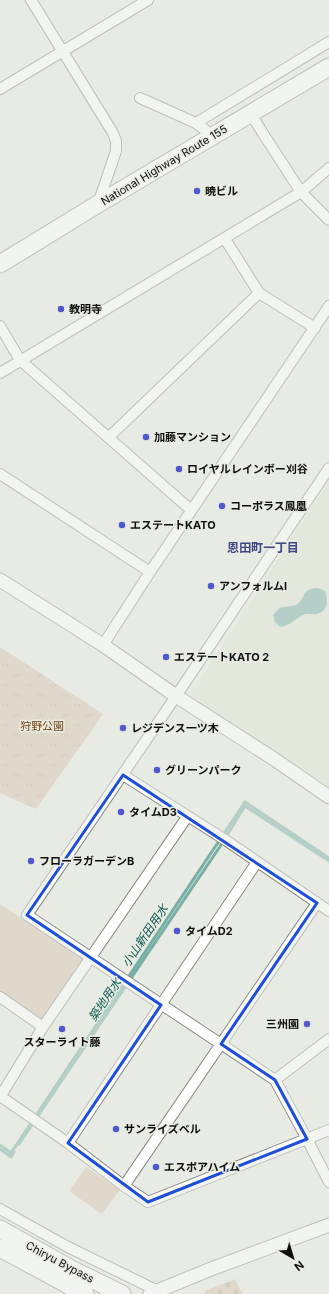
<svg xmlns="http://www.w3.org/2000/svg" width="329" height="1294" font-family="Inter,'Noto Sans JP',sans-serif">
  <defs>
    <pattern id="cemetery-stones" width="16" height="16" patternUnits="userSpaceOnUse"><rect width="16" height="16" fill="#d8c1ae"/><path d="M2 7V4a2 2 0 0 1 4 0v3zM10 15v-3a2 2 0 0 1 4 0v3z" fill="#b8a594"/></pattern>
    <pattern id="park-tufts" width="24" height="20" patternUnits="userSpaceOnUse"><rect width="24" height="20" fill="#d8c1ae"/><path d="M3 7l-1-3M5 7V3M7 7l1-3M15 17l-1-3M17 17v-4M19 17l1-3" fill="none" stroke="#b8a594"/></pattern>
  </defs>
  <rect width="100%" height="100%" fill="#e8ebe3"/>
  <path fill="#dde2d3" d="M329,481v308l-139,-94z"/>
  <path fill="#d8c1ae" d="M0,904l83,55 -42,61 -41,-28z
    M86,1167l34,23 -18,24 -33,-23z"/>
  <path fill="url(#cemetery-stones)" d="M235,1279l8,15h-39l3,-4z"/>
  <path fill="url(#park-tufts)" d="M0,647l103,67 -67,95 -36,-16z"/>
  <path fill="#77aea5" d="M318,588l7,3c3,8 4,20 -8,23 -4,1 -8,-1 -12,0 -10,4 -14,12 -25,13l-5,-5 -2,-7c2,-2 5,-6 7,-7 5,-2 12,-1 16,-3 11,-6 3,-16 22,-17z"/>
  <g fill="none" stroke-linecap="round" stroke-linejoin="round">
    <path stroke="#77aea5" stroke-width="3" d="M19,1144l200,-296 26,-42 84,55
      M0,1145l11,8 234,-351 84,56
      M0,1149l11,8 3,-5"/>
    <defs>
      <path id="minor" d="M31,0l82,133 3,8v10l-18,53
        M0,89l148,-89
        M140,98l56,25 17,13
        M251,114l11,18 39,60 28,28
        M196,123l133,-81
        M225,239l34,54 56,35
        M0,326l20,34 171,150
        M0,373l301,-181 28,-24
        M109,437l150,-144
        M0,474l150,98
        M103,645l47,-73 179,-266
        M123,775l104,66 102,70
        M0,997l43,30
        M329,1039l-54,41 32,59 22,43
        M275,1080l-248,-165 145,-213 157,-234
        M0,1096l68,47 56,43 24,16 181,-72
        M0,1097l43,-70 144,-210
        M68,1143l189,-281
        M124,1186l193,-283
        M0,1209l68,38 94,46"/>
      <path id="tertiary" d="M0,580l103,65 73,51 98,63 55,38
        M150,1294l61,-25 118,-44"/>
      <path id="trunk" d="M0,264l98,-60 231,-137
        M0,1229l71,40 51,25
        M0,1248l85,46"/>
    </defs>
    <use href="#minor" stroke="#888b83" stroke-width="12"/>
    <use href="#tertiary" stroke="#888b83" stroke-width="15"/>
    <use href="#trunk" stroke="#888b83" stroke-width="19"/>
    <use href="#minor" stroke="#fff" stroke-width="10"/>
    <use href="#tertiary" stroke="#fff" stroke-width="13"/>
    <use href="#trunk" stroke="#fff" stroke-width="17"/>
  </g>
  <path d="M0 0H329V1294H0ZM123,775l194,128 -96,141 54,36 32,59 -159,63 -80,-59 93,-138 -134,-90z" fill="#e8ebe3" fill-opacity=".55" fill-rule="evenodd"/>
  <path fill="none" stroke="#1d4ed8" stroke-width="3" stroke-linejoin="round" d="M123,775l194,128 -96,141 54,36 32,59 -159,63 -80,-59 93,-138 -134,-90z"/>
  <g fill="#4e59cf" stroke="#e8ebe3" stroke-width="1.5">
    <circle cx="197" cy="191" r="4"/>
    <circle cx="61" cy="309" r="4"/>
    <circle cx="146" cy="437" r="4"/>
    <circle cx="179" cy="469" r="4"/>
    <circle cx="222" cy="506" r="4"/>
    <circle cx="122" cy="525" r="4"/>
    <circle cx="211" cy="586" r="4"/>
    <circle cx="166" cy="657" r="4"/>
    <circle cx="123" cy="728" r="4"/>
    <circle cx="157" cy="770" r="4"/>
    <circle cx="121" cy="812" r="4"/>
    <circle cx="31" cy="861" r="4"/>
    <circle cx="177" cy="931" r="4"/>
    <circle cx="307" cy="1024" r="4"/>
    <circle cx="62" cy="1029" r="4"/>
    <circle cx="116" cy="1129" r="4"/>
    <circle cx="156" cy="1167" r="4"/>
  </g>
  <g text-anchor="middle" stroke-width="3" stroke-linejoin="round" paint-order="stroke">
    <g font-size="11" fill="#0e0f0c" stroke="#e8ebe3">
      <text transform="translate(164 165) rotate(-31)" y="4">National Highway Route 155</text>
      <text transform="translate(60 1262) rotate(28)" y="4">Chiryu Bypass</text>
    </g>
    <g font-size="11" font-weight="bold" fill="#0e0f0c" stroke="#e8ebe3" text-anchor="start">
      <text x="205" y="195">暁ビル</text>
      <text x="69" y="313">教明寺</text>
      <text x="154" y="441">加藤マンション</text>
      <text x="187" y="473">ロイヤルレインボー刈谷</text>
      <text x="230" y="510">コーポラス鳳凰</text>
      <text x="130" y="529">エステートKATO</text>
      <text x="219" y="590">アンフォルムⅠ</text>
      <text x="174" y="661">エステートKATO 2</text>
      <text x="131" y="732">レジデンス一ツ木</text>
      <text x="165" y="774">グリーンパーク</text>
      <text x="129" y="816">タイムD3</text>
      <text x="39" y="865">フローラガーデンB</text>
      <text x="185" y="935">タイムD2</text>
      <text x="299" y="1028" text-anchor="end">三州園</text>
      <text x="62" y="1046" text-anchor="middle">スターライト藤</text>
      <text x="124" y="1133">サンライズベル</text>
      <text x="164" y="1171">エスポアハイム</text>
    </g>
    <g font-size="11" fill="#764616" stroke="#e8ebe3">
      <text x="42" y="730">狩野公園</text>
    </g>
    <g font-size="12" font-weight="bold" fill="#3d4783" stroke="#e8ebe3">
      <text x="263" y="552">恩田町一丁目</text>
    </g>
    <g font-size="12" font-style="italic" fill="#0b5a51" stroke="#e8ebe3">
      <text transform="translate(145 936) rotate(-56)" y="4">小山新田用水</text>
      <text transform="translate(105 1000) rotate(-56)" y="4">築地用水</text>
    </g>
  </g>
  <g transform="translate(293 1258) rotate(142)" stroke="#e8ebe3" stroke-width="3" paint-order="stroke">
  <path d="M0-3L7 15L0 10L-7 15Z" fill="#0e0f0c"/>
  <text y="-6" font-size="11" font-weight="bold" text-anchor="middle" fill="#0e0f0c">N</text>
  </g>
</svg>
